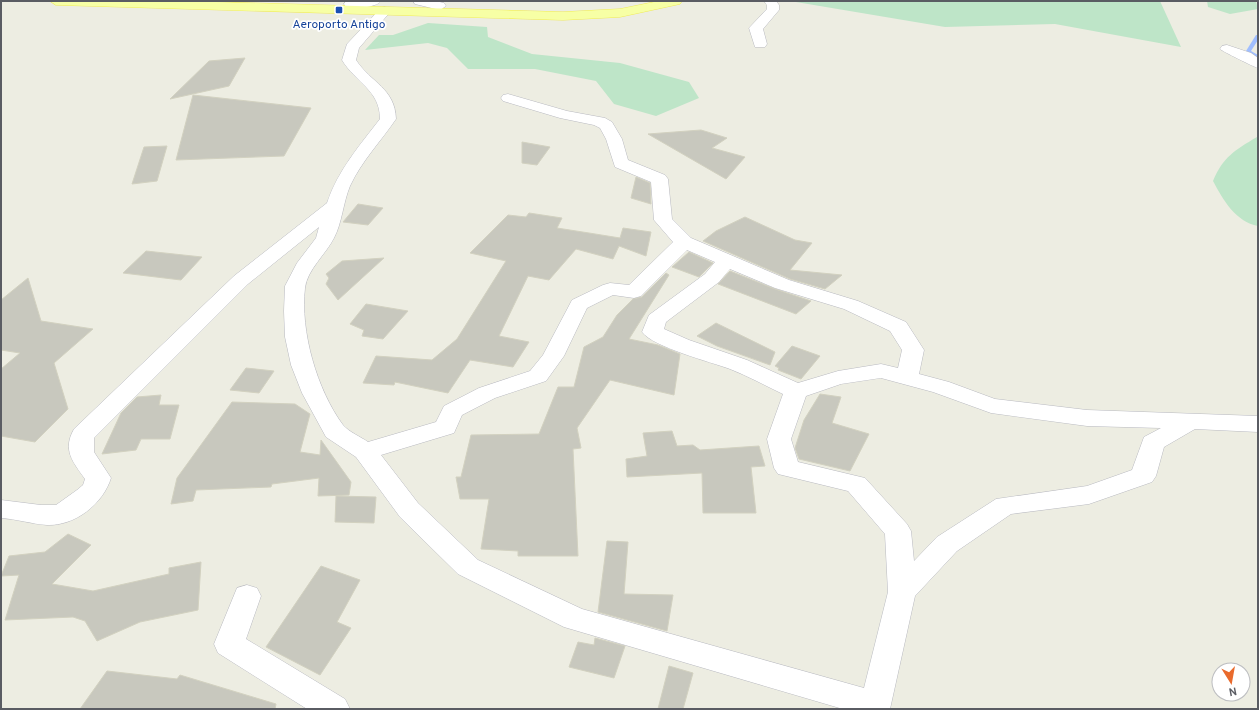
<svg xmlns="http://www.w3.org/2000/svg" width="1259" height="710" font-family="Overpass,sans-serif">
  <rect width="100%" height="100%" fill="#edede2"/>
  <path fill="#bee5c8" d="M790,1h370l21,46 -126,-23 -110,3z
    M1207,1h49l2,8 -28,5 -22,-7z
    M428,23l59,4 1,10 44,17 88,9 69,19 10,16 -43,18 -42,-12 -18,-23 -61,-12h-67l-21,-21 -19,-5 -63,7 14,-15h14z
    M1257,137l1,1v88c-22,-4 -35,-26 -45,-45 10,-24 22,-31 44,-44z"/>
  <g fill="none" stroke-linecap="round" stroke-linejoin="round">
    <path fill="#a0beff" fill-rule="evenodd" d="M1256,35h2v5l-7,11 7,4v4l-12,-8z"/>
  </g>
  <path fill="#c8c8be" stroke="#d2d1c0" d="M245,58l-16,28 -59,13 39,-38z
    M193,95l118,13 -27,48 -108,4z
    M701,130l26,8 -15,10 33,9 -19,22 -78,-45z
    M522,142l28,5 -13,18 -15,-2z
    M167,146l-10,35 -25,3 12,-37z
    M636,177l14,6 1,21 -20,-6z
    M358,204l25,4 -15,17 -25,-3z
    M529,213l33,5 -5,10 32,5 31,5 3,-10 28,4 -5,24 -27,-10 -6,13 -37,-10 -27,31 -21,-4 -29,60 30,6 -16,25 -43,-7 -22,33 -53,-11 -1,3 -31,-2 13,-27 56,4 25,-21 49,-78 -36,-8 38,-38 18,2z
    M745,217l50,23 17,3 -22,27 52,5 -17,14 -35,-10 -87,-38 13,-10z
    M146,251l56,6 -21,23 -58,-7z
    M689,252l24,11 -14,14 -27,-10z
    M384,258l-46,42 -12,-16 3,-6 -3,-4 16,-13z
    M730,271l45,18 36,12 -15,13 -78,-30z
    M666,273l3,2 -40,64 29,6 22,9 -6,41 -64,-15 -33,48 4,20 -8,1 5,107h-60v-5l-37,-2 8,-50h-29l-4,-22h5l10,-42 68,-1 19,-47h16l10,-40 19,-10 14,-22 16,-16 9,-2z
    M28,278l13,43 52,8 -39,34 14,46 -33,33 -34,-6v-67l19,-16 -19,-3v-50z
    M366,304l42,7 -25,28 -21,-3 2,-6 -14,-6z
    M716,323l59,29 -5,13 -53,-19 -20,-10z
    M792,346l28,10 -19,23 -23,-9 1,-2 -4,-2z
    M246,368l28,3 -15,22 -29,-3z
    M820,394l21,3 -9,26 37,11 -19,37 -51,-12 -4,-11 9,-28z
    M161,395l-2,10h20l-9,34h-29l-5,11 -34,4 19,-41 16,-16z
    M232,402l63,2 15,10 -10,38 20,3 1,-15 30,42 -2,13 -31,1 1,-18 -47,6 -1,3 -75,3 -3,11 -22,3 6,-26z
    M672,431l5,15 16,-1 7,5 59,-4 6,20 -14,1 5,46h-53l-1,-40 -75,4 -1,-18 21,-3 -4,-23z
    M336,496l40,1 -2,26 -39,-1z
    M68,534l23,11 -39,39 41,7 76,-17v-6l32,-6 -3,48 -58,12 -43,19 -12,-20 -12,-4 -68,3 14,-45 -18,1 8,-20 36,-4z
    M607,541l21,1 -4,52 49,1 -6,36 -69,-19z
    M321,566l39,14 -23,42 14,6 -31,47 -54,-28z
    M595,638l30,8 -11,32 -45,-11 9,-25 16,3z
    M669,666l24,7 -10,36h-25z
    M107,671l70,8 3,-4 96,29 -1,5h-195z"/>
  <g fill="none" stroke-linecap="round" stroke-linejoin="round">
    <defs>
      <path id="street" d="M764,1h12l3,4v5l-16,19 4,15 -2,3h-10l-6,-19 18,-19v-4z
        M385,7l6,4 -32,37 -3,12c15,23 39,28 40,59 -15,22 -35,43 -46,67 -7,17 -8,37 -16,52 -8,16 -27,32 -29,50 -5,43 12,102 38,137 6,7 18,12 25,17l68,-20 8,-16 35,-18 51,-17 13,-16 29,-55 31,-15 7,-2 19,2 44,-43 -19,-22 -3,-38 -36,-15 -9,-28 -6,-11 -6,-3 -34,-7 -57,-17 -2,-3 2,-3 5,-1 59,17 38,7 7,4 10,17 6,21 37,15 3,4 4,40 19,19 98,42 69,21 48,21 18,28 -5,24 30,8 46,17 92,11 171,6v16l-63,-3 -31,18 -8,29 -4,6 -63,22 -78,10 -54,37 -42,45 -25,113h-47l-279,-82 -106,-53 -58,-57 -44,-60 -30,-20 -24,-44 -11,-28 -6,-28 -1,-26 1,-25 12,-23 19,-25 3,-11 -71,57 -154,154v14l17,26c-8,26 -36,48 -64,47 -15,-1 -30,-6 -46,-7v-18l40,5h15l21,-15 6,-5 2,-6c-12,-17 -23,-29 -11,-50l160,-153 93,-73c11,-33 33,-58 53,-84 0,-29 -24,-36 -38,-59l5,-16 34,-36zM687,250l28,12 -10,12 -56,41 -7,17c11,15 69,30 88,37 18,7 36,17 53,25l-16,45 7,29 4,6 70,17 37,43 3,58 -24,96 -282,-79 -104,-49 -60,-57 -37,-48 73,-22 8,-18 33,-17 51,-17 18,-25 23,-48 26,-13 21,3 7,-2zM730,269l45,19 69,21 46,22 12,19 -4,18 -17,-4 -43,7 -40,12 -51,-23 -58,-20 -25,-11 2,-7 53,-40zM881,378l52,14 58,21 96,13 74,2 -17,9 -12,33 -45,16 -91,13 -59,38 -23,24 -3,-30 -4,-7 -42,-46 -67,-16 -7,-23 15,-43 35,-12z
        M1227,45l24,8 7,5v10c-4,-1 -36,-17 -38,-19l2,-3z
        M247,585l10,3 4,8 -15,43 99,60 5,10h-43l-89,-56 -4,-9 23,-56z"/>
      <path id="secondary" d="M346,1h35c-5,7 -28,8 -35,6l-2,-3z
        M413,1h22l9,2 2,3 -6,4 -25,-6z"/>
      <path id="primary" d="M50,1h132l381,11 57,-3 39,-8h23l-2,3 -60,13 -57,3 -507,-15z"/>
    </defs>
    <use href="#street" stroke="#b9bac1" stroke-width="1"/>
    <use href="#secondary" stroke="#babcc3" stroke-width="1"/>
    <use href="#primary" stroke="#f1ec57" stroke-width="1"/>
    <use href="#street" fill="#fff" fill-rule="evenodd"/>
    <use href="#secondary" fill="#fff" fill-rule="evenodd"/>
    <use href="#primary" fill="#f7ffa5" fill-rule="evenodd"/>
  </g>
  <rect fill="#1a4fb4" stroke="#fff" stroke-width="1.5" x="335" y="6" width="8" height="8" rx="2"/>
  <g text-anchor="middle" stroke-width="3.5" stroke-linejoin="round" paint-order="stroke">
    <g font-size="12" fill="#164399" stroke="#fff">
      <text x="339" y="28">Aeroporto Antigo</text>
    </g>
  </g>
  <rect width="1259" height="710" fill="none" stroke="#5a5c63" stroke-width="4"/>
  <g transform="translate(1231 682) rotate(169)"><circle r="19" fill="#ffffff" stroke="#bdbec1"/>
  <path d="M0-3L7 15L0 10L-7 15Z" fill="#e96a2c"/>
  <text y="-6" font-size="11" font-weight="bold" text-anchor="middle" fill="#5a5c63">N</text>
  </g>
</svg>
